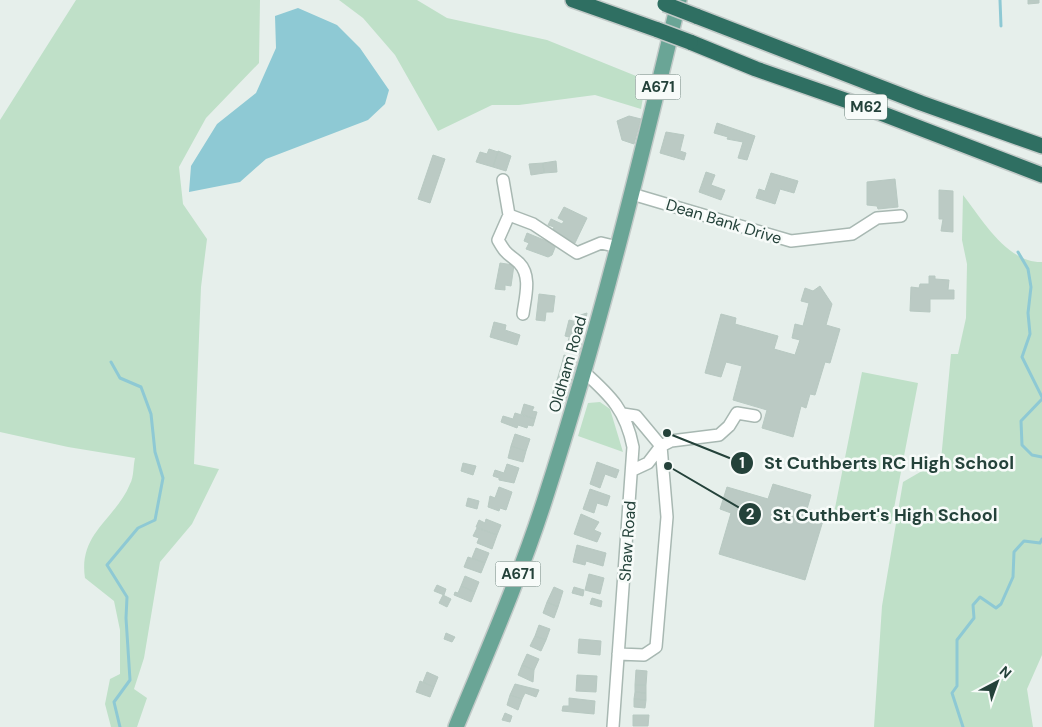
<svg xmlns="http://www.w3.org/2000/svg" width="1042" height="727" font-family="'DM Sans',sans-serif">
  <rect width="100%" height="100%" fill="#e6efeb"/>
  <path fill="#bfe0c8" d="M76,0h184l-1,63 -53,55 -27,49 4,37 24,35 -6,48 -7,177 25,5 -27,55 -32,38 -16,96 -10,31 13,9 -10,29h-26l-6,-23 5,-25 10,-5v-44l-6,-29 -29,-23c-7,-45 31,-59 45,-94 4,-7 3,-18 5,-26l-67,-11 -68,-15v-312z
    M339,0h78l30,18 100,22 99,40 -5,29 -46,-14 -76,10h-27l-54,26 -43,-76 -32,-37z
    M963,195c19,24 44,68 79,67v393l-15,34 6,38h-159l8,-121 21,-124 38,-22 10,-106h7l8,-36 1,-54 -5,-24z
    M862,372l56,11 -27,141 -57,-11z
    M600,402l10,7 13,43 -45,-16 10,-33z"/>
  <path fill="#8ec9d4" d="M298,8l39,17 23,23 29,42 -4,14 -17,16 -102,39 -26,23 -51,10 2,-26 26,-42 39,-31 20,-45 -1,-32z"/>
  <g fill="none" stroke-linecap="round" stroke-linejoin="round">
    <path stroke="#8ec9d4" stroke-width="3" d="M1000,0l1,26
      M1018,252l10,17 3,18 -3,26 2,21 -8,23 20,40
      M111,362l9,16 21,9 10,27 4,38 8,26 -8,42 -17,8 -31,37 20,32 -1,21 4,62 -16,22 6,25
      M1042,399l-21,22 1,24 10,10 10,2
      M963,727l-11,-34 5,-7v-46l17,-22 -1,-13 7,-8 16,11 5,-4 12,-27 1,-25 10,-11 16,2 2,-4"/>
  </g>
  <path fill="#bbcac4" stroke="#b8c9c2" d="M1028,0h11v3l-11,1z
    M629,116l12,3 -7,25 -12,-4 -5,-19z
    M717,123l38,13 -8,24 -9,-2 5,-16 -16,-3 1,-2 -14,-4z
    M666,132l18,3 -4,16 6,2 -2,7 -24,-7z
    M489,149l9,3 -5,15 -17,-5 4,-10 7,2z
    M498,151l13,5 -5,15 -13,-4z
    M433,155l12,4 -15,44 -12,-4z
    M556,161l1,11 -13,1 -1,-10z
    M543,163l1,10 -13,2 -2,-11z
    M706,172l9,3 -4,10 14,5 -4,10 -22,-8z
    M771,173l27,8 -4,12 -14,-4 -5,15 -19,-6 3,-9 6,2z
    M895,179l3,28 -20,2 -1,-3 -10,-1v-23z
    M939,190l14,1v41l-12,-1 2,-12h-4z
    M564,207l23,11 -12,25 -23,-12 2,-4 -6,-2 3,-6 11,5 2,-3 -6,-3z
    M527,233l29,12 -4,10 -4,2 -22,-8 3,-6 -5,-2z
    M500,263l14,2 -3,21 -6,-1v5l-10,-1z
    M929,276h6v3l14,1 -1,10h6v9h-24v13l-20,-1 1,-24 8,1 1,-4h9z
    M820,286l12,18 -6,21 14,4 -10,34 -5,-1 -10,33 -5,-1 -4,14 -5,-2 -8,31 -31,-9 5,-18 -34,-10 9,-34 -16,-4 -5,15 -16,-4 16,-59 15,4 -1,6 43,12 -4,13 21,6 5,-15 -8,-2 3,-14 8,2 6,-23 -8,-2 4,-13 8,3z
    M539,294l16,2 -2,16h-7l-1,9 -9,-1z
    M587,313l-2,11 -10,-3 2,-5z
    M569,320l16,4 -5,16 -15,-4z
    M494,322l12,3 -1,5 15,5 -3,10 -27,-8z
    M569,338l13,3 -3,13 -13,-4z
    M564,355l13,4 -2,8 -13,-4z
    M562,363l13,4 -2,7 -13,-4z
    M560,370l13,4 -2,7 -13,-4z
    M558,377l13,4 -2,6 -13,-4z
    M556,383l13,4 -2,9 -14,-4z
    M553,392l14,4 -3,7 -13,-4z
    M524,404l10,3 -2,4 5,1 -2,7 -14,-5z
    M515,413l20,6 -2,7 -5,-1 -1,3 -9,-3 -1,3 -16,-6 2,-6 10,3z
    M515,434l15,5 -4,12 -15,-5z
    M511,446l15,5 -3,11 -15,-4z
    M597,462l22,8 -3,8 -11,-4 -5,14 -10,-4z
    M463,463l13,3 -3,9 -12,-4z
    M507,464l12,4 -5,15 -15,-3v-2l-6,-2 2,-6 9,3z
    M773,484l38,11 -4,14 18,5 -20,66 -86,-26 12,-41 -11,-4 7,-22 41,12z
    M499,487l13,5 -6,18 -6,-2 -1,3 -11,-4 2,-11 5,2z
    M590,489l20,7 -3,10 -10,-3 -3,10 -11,-4z
    M468,498l11,3 -2,8 -11,-3z
    M581,514l18,8 -5,8 7,3 -4,9 -23,-8z
    M486,519l15,6 -4,10 -21,-8 3,-7 6,3z
    M477,528l20,7 -5,14 -15,-6 2,-5 -6,-2z
    M577,545l29,8 -3,13 -17,-5 -1,4 -12,-3z
    M476,548l13,5 -4,10 -13,-5z
    M468,557l17,6 -4,10 -17,-6z
    M589,574l15,4 -4,16 -15,-4z
    M465,576l14,6 -4,10 -14,-6z
    M437,585l9,4 -2,6 -10,-4z
    M461,586l14,6 -4,10 -17,-7 1,-3 3,1z
    M554,587l9,4 -5,16 -11,-5z
    M574,587l10,3 -1,6 -11,-3z
    M443,595l8,4 -4,8 -8,-4z
    M592,598l10,3 -1,6 -11,-3z
    M547,602l11,5 -4,11 -11,-5z
    M539,625l11,4 -4,11 -11,-4z
    M446,633l9,4 -3,5 -8,-3z
    M535,636l11,4 -5,11 -11,-5z
    M579,639l22,2 -1,14 -22,-2z
    M527,654l12,5 -5,11 -12,-5z
    M522,665l12,5 -1,12 -15,-7z
    M636,670l11,1 -1,14h-11z
    M427,672l11,5 -4,10 -11,-5z
    M577,675l20,1 -1,16 -20,-1z
    M420,681l14,6 -4,10 -14,-5z
    M515,684l24,6 -3,7 -11,-4 -3,6 -12,-4z
    M635,685h11v8l-11,-1z
    M635,692l11,1v7l-12,-1z
    M510,695l12,4 -4,11 -11,-5z
    M569,698l26,3 -1,13 -32,-3 1,-5h6z
    M634,699l12,1 -1,8 -11,-1z
    M505,713l7,3 -2,6 -8,-2z
    M633,715h16l-1,11h-15z"/>
  <g fill="none" stroke-linecap="round" stroke-linejoin="round">
    <defs>
      <path id="minor" d="M503,180l6,35 -11,25c9,16 10,13 21,23 13,13 6,35 4,51
        M632,194l159,47 61,-7 25,-16 24,-2
        M509,215l24,9 44,29 24,-10 17,4
        M584,372c27,24 42,39 49,75l-20,280
        M633,470l15,-7 13,-17 10,-5 48,-6 10,-9 8,-13 18,3
        M618,654l26,1 12,-8 11,-130 -6,-71 -25,-30 -13,-2"/>
      <path id="major" d="M456,727c31,-75 64,-150 89,-228 53,-164 94,-332 134,-499"/>
      <path id="highway" d="M573,0l85,30
        M696,16l225,87 121,43
        M690,42l66,27 109,38 177,68"/>
    </defs>
    <use href="#minor" stroke="#a8b8b2" stroke-width="14"/>
    <use href="#major" stroke="#c2cac8" stroke-width="18"/>
    <use href="#highway" stroke="#c2cac8" stroke-width="18"/>
    <use href="#minor" stroke="#fff" stroke-width="11"/>
    <use href="#major" stroke="#6aa596" stroke-width="15"/>
    <use href="#highway" stroke="#2f6f62" stroke-width="15"/>
    <defs>
      <path id="highway-bridge" d="M665,4l31,12
        M658,30l32,12"/>
    </defs>
    <use href="#highway-bridge" stroke="#c2cac8" stroke-width="18" stroke-linecap="butt"/>
    <use href="#highway-bridge" stroke="#2f6f62" stroke-width="15"/>
  </g>
  <g text-anchor="middle" stroke-width="5" stroke-linejoin="round" paint-order="stroke">
    <g fill="#f7fbf9" stroke="#637a73" stroke-width="1">
      <rect x="635.5" y="74.5" width="45" height="25" rx="4"/>
      <rect x="845" y="94.5" width="42" height="25" rx="4"/>
      <rect x="495.5" y="561.5" width="45" height="25" rx="4"/>
    </g>
    <g font-size="15" font-weight="bold" fill="#24423a">
      <text x="658" y="92">A671</text>
      <text x="866" y="112">M62</text>
      <text x="518" y="579">A671</text>
    </g>
    <g font-size="16" fill="#24423a" stroke="#f7fbf9">
      <text transform="translate(724 221) rotate(17)" y="6">Dean Bank Drive</text>
      <text transform="translate(567 364) rotate(-74)" y="6">Oldham Road</text>
      <text transform="translate(627 541) rotate(-86)" y="6">Shaw Road</text>
    </g>
  </g>
  <path fill="none" stroke="#24423a" stroke-width="2" d="M667 433L742 463M668 466L750 514"/>
  <g fill="#24423a" stroke="#f7fbf9" stroke-width="2">
    <circle cx="667" cy="433" r="5"/>
    <circle cx="668" cy="466" r="5"/>
    <circle cx="742" cy="463" r="12"/>
    <circle cx="750" cy="514" r="12"/>
  </g>
  <g font-size="15" text-anchor="middle" font-weight="bold" fill="#fff">
    <text x="742" y="468">1</text>
    <text x="750" y="519">2</text>
  </g>
  <g font-size="18" text-anchor="middle" font-weight="bold" fill="#24423a" stroke="#f7fbf9" stroke-width="5" stroke-linejoin="round" paint-order="stroke">
    <text x="889" y="469">St Cuthberts RC High School</text>
    <text x="885" y="521">St Cuthbert's High School</text>
  </g>
  <g transform="translate(997 682) rotate(41)" stroke="#f7fbf9" stroke-width="4" paint-order="stroke">
  <path d="M0-4L9 19L0 12L-9 19Z" fill="#24423a"/>
  <text y="-8" font-size="14" font-weight="bold" text-anchor="middle" fill="#24423a">N</text>
  </g>
</svg>
